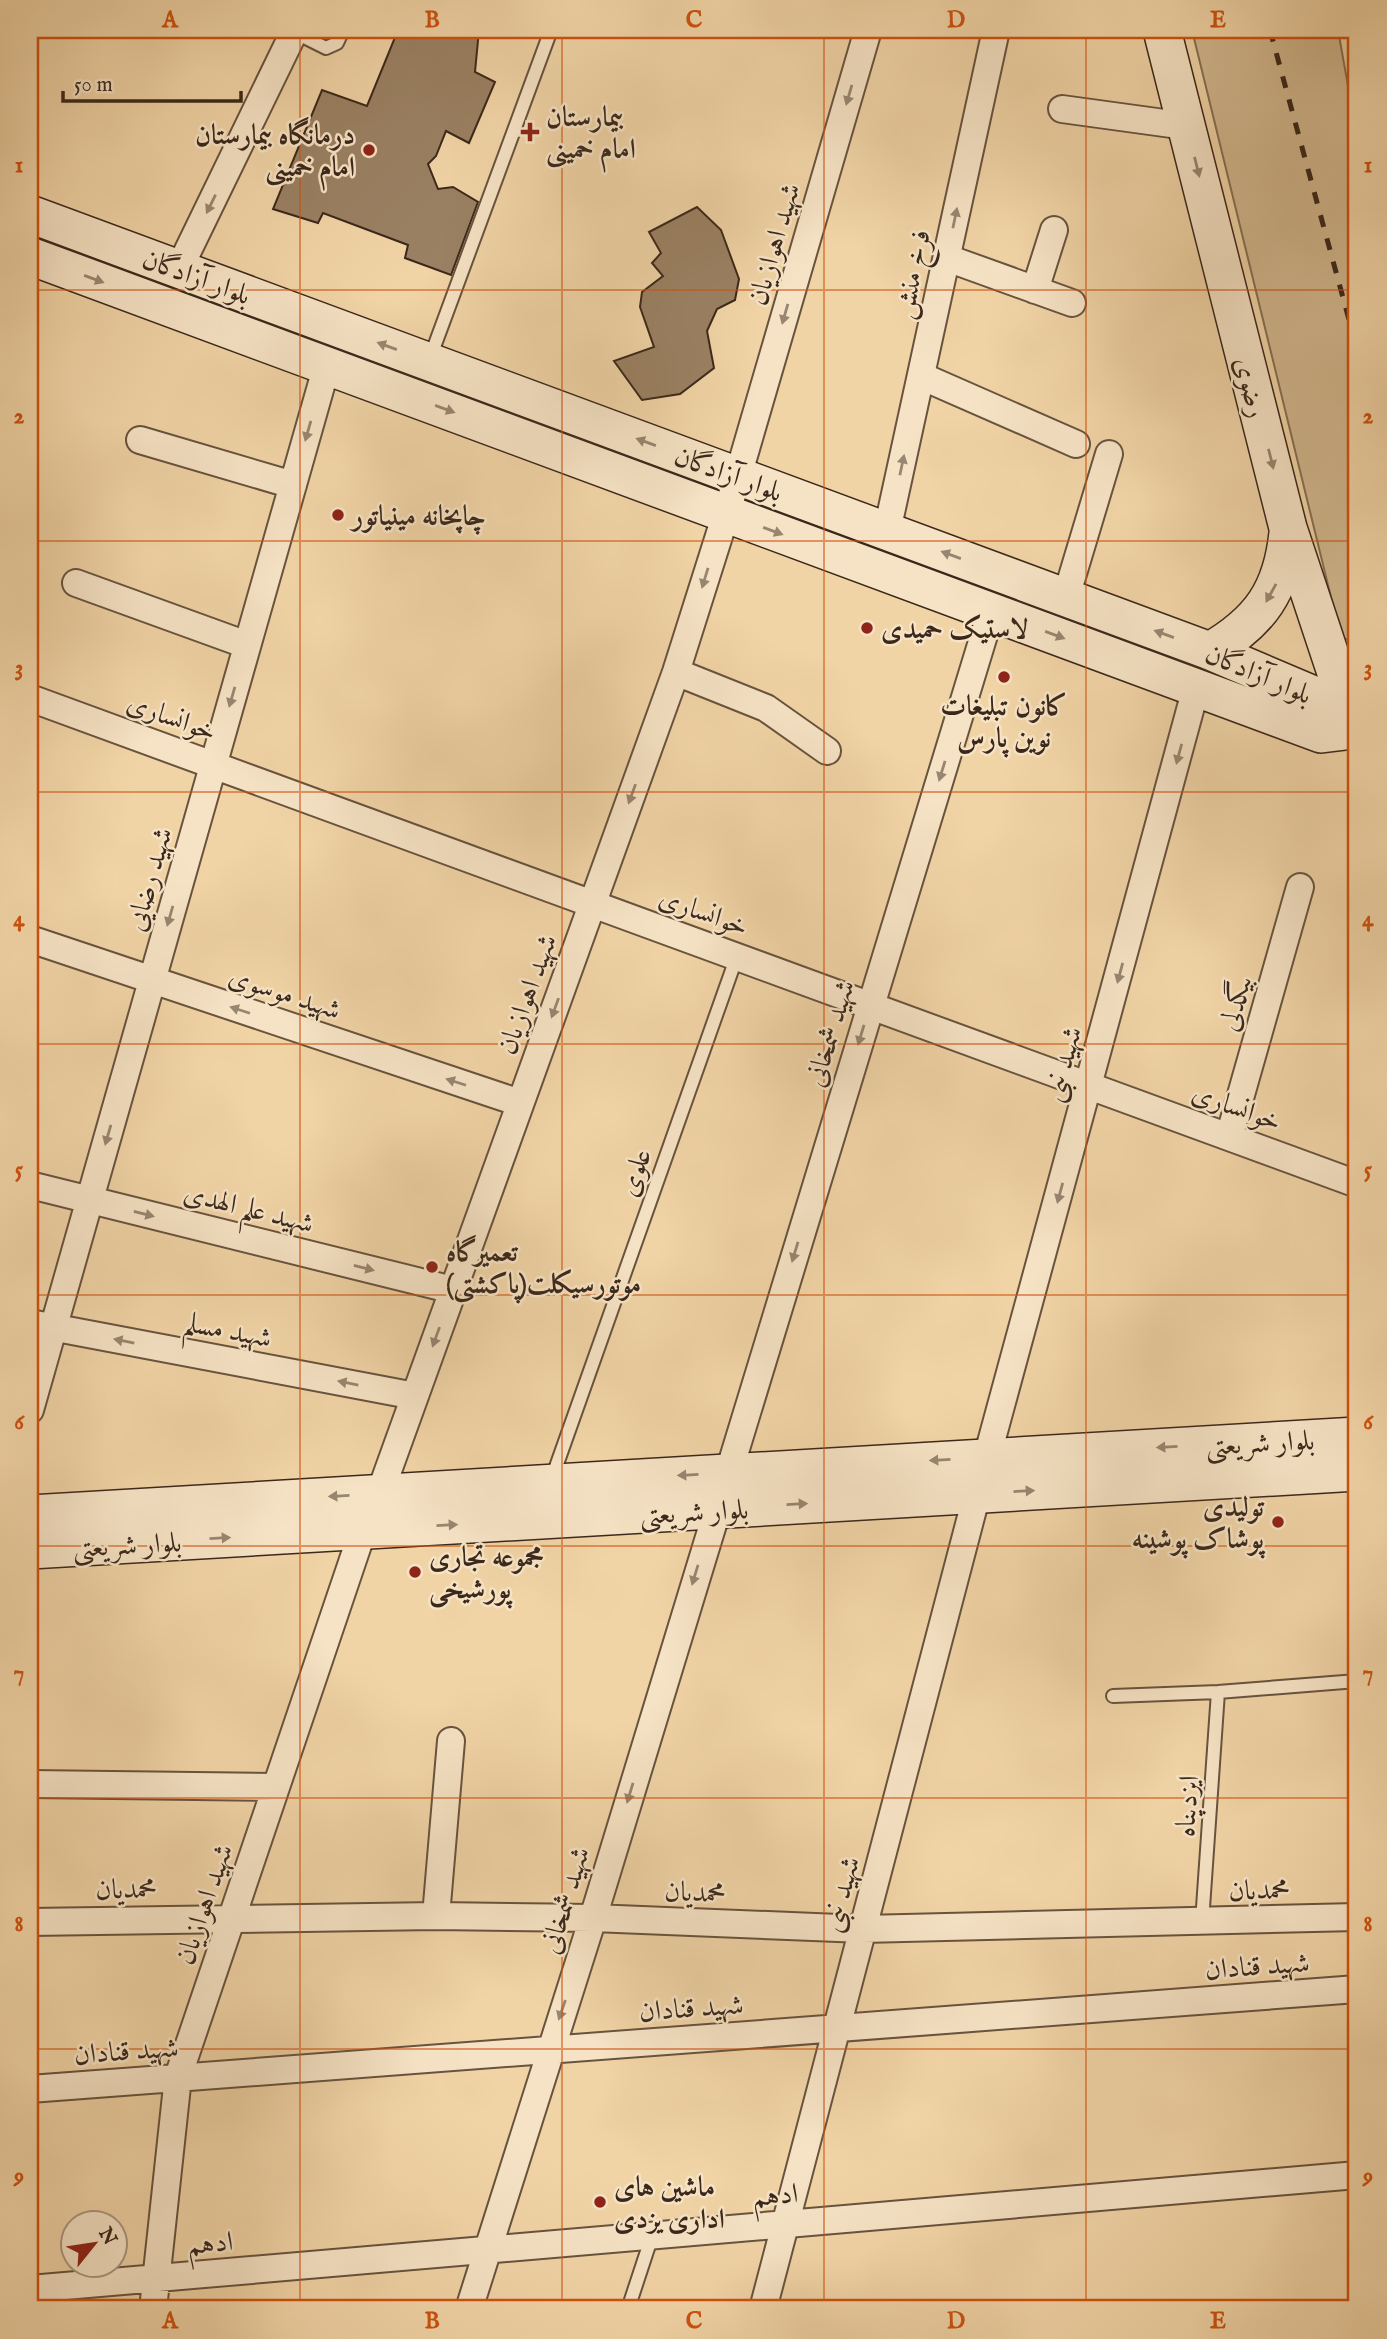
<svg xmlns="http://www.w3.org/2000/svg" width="1387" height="2339" font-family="'IM FELL English',Amiri,serif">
  <rect width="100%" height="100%" fill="#f1d4a6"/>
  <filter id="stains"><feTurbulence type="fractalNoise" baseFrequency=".00286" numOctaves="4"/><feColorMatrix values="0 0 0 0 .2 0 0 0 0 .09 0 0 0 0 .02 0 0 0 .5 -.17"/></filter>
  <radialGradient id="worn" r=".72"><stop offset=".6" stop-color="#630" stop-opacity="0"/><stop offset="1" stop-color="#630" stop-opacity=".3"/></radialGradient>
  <path fill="#d2b78e" stroke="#867054" stroke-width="2" d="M1192,30h146l19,106v506l-16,-4z"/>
  <path fill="#9a8163" stroke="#3b281b" stroke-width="2" d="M398,30h81l-4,42 20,10 -26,61 -23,-12 -10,25 -8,8 10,25 15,-2 25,15 -27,73 -46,-17 3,-13 -85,-32 -5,10 -45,-14 49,-119 45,16z
    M697,207l24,23 18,49 -4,21 -18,9 -10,22 7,37 -34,26 -38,6 -28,-39 40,-14 -14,-40 2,-15 21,-16 -11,-13 9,-10 -12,-21z"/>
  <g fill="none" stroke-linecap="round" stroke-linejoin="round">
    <defs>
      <path id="lane" d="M294,32l32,16 11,-5 6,-13
        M430,358l121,-328
        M551,1481l186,-525
        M1113,1696l105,-4 139,-11
        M1202,1922l16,-230
        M628,2309l24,-73"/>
      <path id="street" d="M1062,109l124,17
        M947,258l125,45
        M179,269l116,-239
        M1035,290l19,-60
        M921,376l155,68
        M140,440l153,45
        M887,531l109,-501
        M76,583l171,62
        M1066,597l43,-143
        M676,672l90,36 61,43
        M30,698l1327,486
        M30,939l490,164
        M1229,1137l71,-250
        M30,1185l423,105
        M30,1323l385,73
        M30,1410l297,-1045
        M380,1493l296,-821 62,-196 130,-446
        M30,1784l246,3
        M436,1916l15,-175
        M30,1922l406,-6 157,2 270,11 494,-12
        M30,2089l1327,-100
        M30,2289l1327,-114
        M153,2309l25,-232 185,-547
        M469,2309l124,-391 398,-1306
        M763,2309l214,-815 219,-806"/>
      <path id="secondary" d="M1162,30l126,498 66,199
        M30,214l1180,437 113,48 34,32
        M30,256l1291,478 33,-4
        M1210,651c50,-29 72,-60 78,-118
        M30,1514l1327,-78
        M30,1550l1327,-78"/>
    </defs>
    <use href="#lane" stroke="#68533e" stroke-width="16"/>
    <use href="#street" stroke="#68533e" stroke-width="30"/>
    <use href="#secondary" stroke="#3b281b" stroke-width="40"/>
    <use href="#lane" stroke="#f6e3c5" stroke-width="12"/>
    <use href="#street" stroke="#f6e3c5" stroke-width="26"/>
    <use href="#secondary" stroke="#f6e3c5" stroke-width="37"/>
    <path stroke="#3b281b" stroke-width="5" stroke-dasharray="12 12" stroke-linecap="butt" d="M1270,30l87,319"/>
  </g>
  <defs><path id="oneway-solid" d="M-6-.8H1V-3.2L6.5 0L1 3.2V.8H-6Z" transform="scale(1.75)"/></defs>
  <g fill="#988670">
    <use href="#oneway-solid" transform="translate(849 95) rotate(106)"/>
    <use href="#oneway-solid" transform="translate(1197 167) rotate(76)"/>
    <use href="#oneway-solid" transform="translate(211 204) rotate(116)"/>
    <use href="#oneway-solid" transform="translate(955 218) rotate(-78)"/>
    <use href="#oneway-solid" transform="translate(94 279) rotate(20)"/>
    <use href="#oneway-solid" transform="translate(785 314) rotate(106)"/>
    <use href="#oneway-solid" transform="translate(387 346) rotate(-160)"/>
    <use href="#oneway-solid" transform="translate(445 409) rotate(20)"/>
    <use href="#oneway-solid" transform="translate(308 431) rotate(106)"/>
    <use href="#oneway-solid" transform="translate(646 442) rotate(-160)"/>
    <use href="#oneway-solid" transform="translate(1271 459) rotate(76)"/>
    <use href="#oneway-solid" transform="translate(902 465) rotate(-78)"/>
    <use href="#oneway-solid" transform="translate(773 531) rotate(20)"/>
    <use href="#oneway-solid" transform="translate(951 555) rotate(-160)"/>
    <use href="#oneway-solid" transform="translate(705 578) rotate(107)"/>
    <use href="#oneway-solid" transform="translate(1271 593) rotate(119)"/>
    <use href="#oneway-solid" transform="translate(1164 634) rotate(-160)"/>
    <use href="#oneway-solid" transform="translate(1055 635) rotate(20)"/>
    <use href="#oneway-solid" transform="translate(232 697) rotate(106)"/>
    <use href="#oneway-solid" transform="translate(1179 754) rotate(105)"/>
    <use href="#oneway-solid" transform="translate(942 771) rotate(107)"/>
    <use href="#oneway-solid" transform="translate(632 794) rotate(110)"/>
    <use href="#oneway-solid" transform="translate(170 916) rotate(106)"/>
    <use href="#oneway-solid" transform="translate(1120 973) rotate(105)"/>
    <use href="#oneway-solid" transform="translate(555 1008) rotate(110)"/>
    <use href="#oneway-solid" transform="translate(240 1010) rotate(-162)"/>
    <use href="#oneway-solid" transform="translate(861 1035) rotate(107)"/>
    <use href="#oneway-solid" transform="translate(456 1082) rotate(-162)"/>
    <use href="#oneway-solid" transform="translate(108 1135) rotate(106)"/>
    <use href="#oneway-solid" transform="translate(1060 1193) rotate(105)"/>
    <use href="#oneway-solid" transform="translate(144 1214) rotate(14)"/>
    <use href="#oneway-solid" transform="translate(795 1252) rotate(107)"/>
    <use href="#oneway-solid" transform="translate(364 1268) rotate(14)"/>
    <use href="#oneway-solid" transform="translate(436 1337) rotate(110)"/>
    <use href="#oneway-solid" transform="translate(124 1341) rotate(-169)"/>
    <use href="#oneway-solid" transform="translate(348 1383) rotate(-169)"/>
    <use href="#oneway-solid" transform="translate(1167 1447) rotate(177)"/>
    <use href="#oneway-solid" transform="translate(940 1460) rotate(177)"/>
    <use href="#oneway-solid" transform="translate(688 1475) rotate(177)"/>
    <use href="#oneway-solid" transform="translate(1024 1491) rotate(-3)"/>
    <use href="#oneway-solid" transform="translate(339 1496) rotate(177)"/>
    <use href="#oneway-solid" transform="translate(797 1504) rotate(-3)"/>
    <use href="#oneway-solid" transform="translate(447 1525) rotate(-3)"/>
    <use href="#oneway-solid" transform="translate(220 1538) rotate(-3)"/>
    <use href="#oneway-solid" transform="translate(695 1575) rotate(107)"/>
    <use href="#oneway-solid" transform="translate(630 1793) rotate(107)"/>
    <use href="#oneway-solid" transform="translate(562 2010) rotate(109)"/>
  </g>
  <path fill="none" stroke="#ce520e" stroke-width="2" stroke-opacity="0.55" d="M300,30v2279M562,30v2279M824,30v2279M1086,30v2279M30,290h1327M30,541h1327M30,792h1327M30,1044h1327M30,1295h1327M30,1546h1327M30,1798h1327M30,2049h1327"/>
  <g fill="#8f2418" stroke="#f6e3c5" stroke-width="2.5">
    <path d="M526.5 121.5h7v7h7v7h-7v7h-7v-7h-7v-7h7z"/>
    <circle cx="369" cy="150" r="7"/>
    <circle cx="338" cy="515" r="7"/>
    <circle cx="867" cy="628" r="7"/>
    <circle cx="1004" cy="677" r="7"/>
    <circle cx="432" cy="1267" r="7"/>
    <circle cx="1278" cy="1522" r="7"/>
    <circle cx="415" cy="1572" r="7"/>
    <circle cx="600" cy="2202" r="7"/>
  </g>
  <g text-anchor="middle" stroke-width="5" stroke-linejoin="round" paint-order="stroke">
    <g font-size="28" font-weight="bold" fill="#3b281b" stroke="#f6e3c5" text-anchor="start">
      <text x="546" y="126">بیمارستان<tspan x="546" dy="32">امام خمینی</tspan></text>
      <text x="355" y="144" text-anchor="end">درمانگاه بیمارستان<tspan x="355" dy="32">امام خمینی</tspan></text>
      <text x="352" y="525">چاپخانه مینیاتور</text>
      <text x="881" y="638">لاستیک حمیدی</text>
      <text x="1004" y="715" text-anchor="middle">کانون تبلیغات<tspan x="1004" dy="32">نوین پارس</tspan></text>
      <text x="446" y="1261">تعمیرگاه<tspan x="446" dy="32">موتورسیکلت(پاکشتی)</tspan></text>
      <text x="1264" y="1516" text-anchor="end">تولیدی<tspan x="1264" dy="32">پوشاک پوشینه</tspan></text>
      <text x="429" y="1566">مجموعه تجاری<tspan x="429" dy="32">پورشیخی</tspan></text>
      <text x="614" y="2196">ماشین های<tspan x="614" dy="32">اداری یزدی</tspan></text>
    </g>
    <g font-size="28" fill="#3b281b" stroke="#f6e3c5">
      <text transform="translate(773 244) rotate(-74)" y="10">شهید اهوازیان</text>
      <text transform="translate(911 274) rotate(-78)" y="10">فرخ منش</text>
      <text transform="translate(197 276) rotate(20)" y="10">بلوار آزادگان</text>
      <text transform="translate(1252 387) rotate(76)" y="10">رضوی</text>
      <text transform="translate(729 473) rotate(20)" y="10">بلوار آزادگان</text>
      <text transform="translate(1259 673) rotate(23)" y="10">بلوار آزادگان</text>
      <text transform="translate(172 716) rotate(20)" y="10">خوانساری</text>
      <text transform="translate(148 879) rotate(-74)" y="10">شهید رضایی</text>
      <text transform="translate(704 911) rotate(20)" y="10">خوانساری</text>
      <text transform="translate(285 992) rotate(18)" y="10">شهید موسوی</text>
      <text transform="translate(526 994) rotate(-70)" y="10">شهید اهوازیان</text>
      <text transform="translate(1234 1003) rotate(-74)" y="10">بیگدلی</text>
      <text transform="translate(829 1033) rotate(-73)" y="10">شهید شمخانی</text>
      <text transform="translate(1062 1064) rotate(-75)" y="10">شهید نبی</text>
      <text transform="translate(1237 1106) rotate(20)" y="10">خوانساری</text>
      <text transform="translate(634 1172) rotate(-70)" y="10">علوی</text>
      <text transform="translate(249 1207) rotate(14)" y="10">شهید علم الهدی</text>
      <text transform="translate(228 1329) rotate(11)" y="10">شهید مسلم</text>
      <text transform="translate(1260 1442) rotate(-3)" y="10">بلوار شریعتی</text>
      <text transform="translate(694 1511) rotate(-3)" y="10">بلوار شریعتی</text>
      <text transform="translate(127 1544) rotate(-3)" y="10">بلوار شریعتی</text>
      <text transform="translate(1186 1806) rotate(-86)" y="10">ایزدپناه</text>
      <text transform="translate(126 1888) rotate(-1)" y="10">محمدیان</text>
      <text transform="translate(1259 1889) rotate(-2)" y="10">محمدیان</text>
      <text transform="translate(695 1891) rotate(2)" y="10">محمدیان</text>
      <text transform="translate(840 1894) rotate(-75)" y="10">شهید نبی</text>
      <text transform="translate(564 1900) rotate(-73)" y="10">شهید شمخانی</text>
      <text transform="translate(203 1904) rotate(-71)" y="10">شهید اهوازیان</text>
      <text transform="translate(1257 1965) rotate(-4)" y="10">شهید قنادان</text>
      <text transform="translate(691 2007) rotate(-4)" y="10">شهید قنادان</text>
      <text transform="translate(126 2050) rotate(-4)" y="10">شهید قنادان</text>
      <text transform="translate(775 2194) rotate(-5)" y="10">ادهم</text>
      <text transform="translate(210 2242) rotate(-5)" y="10">ادهم</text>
    </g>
  </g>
  <rect width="1387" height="2339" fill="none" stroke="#f1d4a6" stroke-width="77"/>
  <g transform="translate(94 2244) rotate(60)"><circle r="33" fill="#f6e3c5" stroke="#ab9881" stroke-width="2"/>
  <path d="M0-5L12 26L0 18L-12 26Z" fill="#8f2418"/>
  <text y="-10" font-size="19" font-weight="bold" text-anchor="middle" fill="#3b281b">N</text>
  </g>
  <path d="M63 91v10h178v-10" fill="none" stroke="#3b281b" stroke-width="3.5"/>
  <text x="74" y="91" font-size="21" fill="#3b281b" stroke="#f6e3c5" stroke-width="5" paint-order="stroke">50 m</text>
  <rect x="38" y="38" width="1310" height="2262" fill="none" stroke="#ce520e" stroke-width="2.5"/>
  <g font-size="23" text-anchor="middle" font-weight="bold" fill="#ce520e">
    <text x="170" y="27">A</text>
    <text x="432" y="27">B</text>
    <text x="694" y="27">C</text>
    <text x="956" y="27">D</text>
    <text x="1218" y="27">E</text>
    <text x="19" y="172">1</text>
    <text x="1368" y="172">1</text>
    <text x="19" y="423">2</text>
    <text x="1368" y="423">2</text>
    <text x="19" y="675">3</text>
    <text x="1368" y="675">3</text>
    <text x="19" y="926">4</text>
    <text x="1368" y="926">4</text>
    <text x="19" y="1177">5</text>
    <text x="1368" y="1177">5</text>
    <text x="19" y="1429">6</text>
    <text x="1368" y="1429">6</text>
    <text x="19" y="1680">7</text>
    <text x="1368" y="1680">7</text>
    <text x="19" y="1931">8</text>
    <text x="1368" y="1931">8</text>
    <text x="19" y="2183">9</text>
    <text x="1368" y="2183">9</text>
    <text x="170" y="2328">A</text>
    <text x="432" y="2328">B</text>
    <text x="694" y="2328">C</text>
    <text x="956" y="2328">D</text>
    <text x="1218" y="2328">E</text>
  </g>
  <rect width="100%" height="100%" filter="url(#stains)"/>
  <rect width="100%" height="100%" fill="url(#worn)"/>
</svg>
